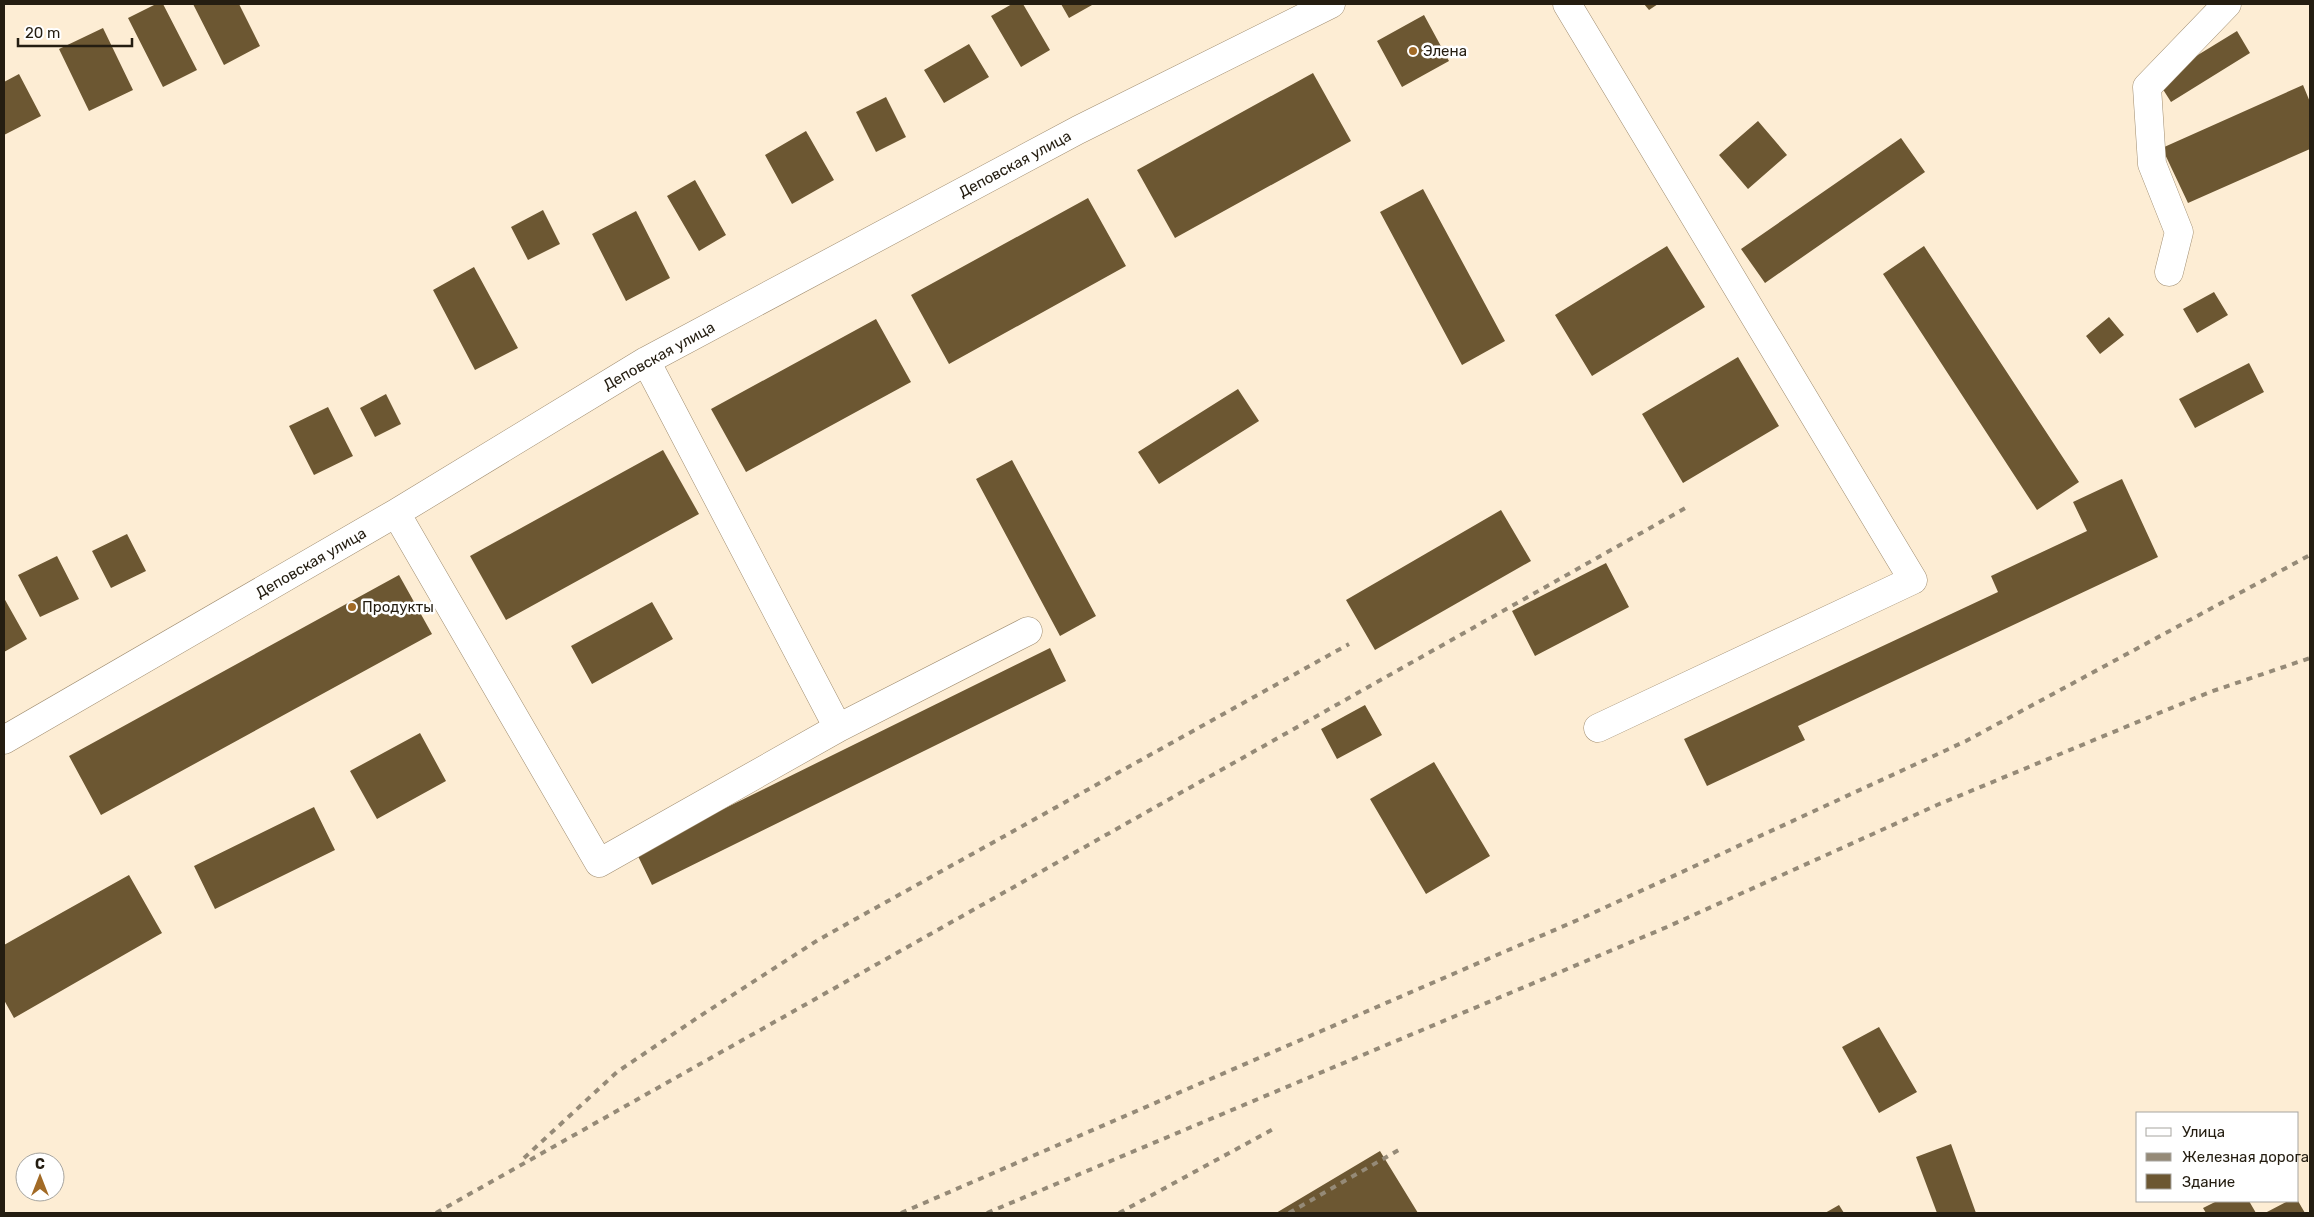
<svg xmlns="http://www.w3.org/2000/svg" width="2314" height="1217" font-family="Rubik,sans-serif">
  <rect width="100%" height="100%" fill="#fdedd4"/>
  <path fill="#6c5732" d="M156,4h7l34,66 -34,17 -35,-69z
    M193,4h46l21,42 -36,19z
    M1012,4h11l27,46 -29,17 -30,-51z
    M1061,4h30l1,1 -23,13z
    M1644,4h14l-9,6z
    M1424,15l25,46 -47,26 -25,-46z
    M103,28l30,62 -44,21 -30,-62z
    M2237,31l13,22 -79,49 -14,-22z
    M969,44l20,33 -45,26 -20,-33z
    M1313,73l38,68 -176,97 -38,-68z
    M19,74l22,42 -37,19v-53z
    M2303,85l7,17v47l-122,54 -26,-55z
    M886,97l20,40 -30,15 -20,-40z
    M1758,121l29,34 -39,34 -29,-34z
    M806,131l28,49 -42,24 -27,-49z
    M1901,138l24,34 -160,111 -24,-34z
    M695,180l31,55 -27,16 -32,-55z
    M1423,189l82,152 -43,24 -82,-153z
    M1088,198l38,68 -177,98 -38,-69z
    M543,210l17,34 -32,16 -17,-33z
    M636,211l34,67 -44,23 -34,-67z
    M1667,246l38,61 -113,69 -37,-61z
    M1924,246l155,236 -42,28 -154,-236z
    M474,267l44,81 -43,22 -42,-80z
    M2214,292l14,23 -31,18 -14,-24z
    M2109,317l15,18 -24,19 -14,-18z
    M876,319l35,63 -165,90 -35,-63z
    M1738,357l41,69 -96,57 -41,-69z
    M2249,363l15,29 -69,36 -16,-29z
    M1238,389l21,32 -100,63 -21,-32z
    M386,394l15,30 -26,13 -15,-29z
    M328,407l25,49 -39,19 -25,-49z
    M663,450l36,64 -193,106 -36,-64z
    M1012,460l84,156 -36,20 -84,-157z
    M2122,479l36,78 -360,169 7,14 -98,46 -23,-47 314,-147 -7,-16 96,-45 -14,-29z
    M1501,510l30,51 -156,89 -29,-50z
    M127,534l19,37 -35,17 -19,-37z
    M57,556l22,43 -39,18 -22,-42z
    M1606,563l23,44 -94,49 -23,-45z
    M399,575l33,59 -331,181 -32,-59z
    M4,598l23,41 -23,13z
    M652,602l21,37 -81,45 -21,-38z
    M1050,648l16,33 -414,204 -16,-33z
    M1365,705l17,30 -45,24 -16,-30z
    M420,733l26,48 -69,38 -27,-48z
    M1434,762l56,94 -64,38 -56,-95z
    M314,807l21,43 -120,59 -21,-43z
    M129,875l33,58 -148,85 -10,-18v-55z
    M1879,1027l38,65 -38,21 -37,-66z
    M1951,1144l25,69h-39l-21,-56z
    M1380,1151l38,62h-142z
    M2217,1201h32l7,12h-50l-3,-5z
    M2288,1201h10l7,12h-40z
    M1839,1205l5,8h-19z"/>
  <g fill="none" stroke-linecap="round" stroke-linejoin="round">
    <defs>
      <path id="minor" d="M1567,4l346,576 -315,148
        M2169,272l10,-40 -27,-68 -5,-77 80,-83
        M646,361l192,367
        M396,513l203,350 239,-135 190,-97
        M4,740l392,-227 250,-152 432,-231 253,-126"/>
    </defs>
    <use href="#minor" stroke="#9f8c6f" stroke-width="29"/>
    <use href="#minor" stroke="#fff" stroke-width="28"/>
    <path stroke="#958a77" stroke-width="4" stroke-dasharray="6 6" stroke-linecap="butt" d="M524,1158l93,-86 83,-56 118,-76 531,-296
      M436,1213l1253,-707
      M901,1213l679,-294 386,-178 344,-186
      M987,1213l680,-286 270,-122 273,-113 100,-34
      M1119,1213l158,-86
      M1289,1213l113,-65"/>
  </g>
  <g fill="#a16a26" stroke="#fff" stroke-width="2">
    <circle cx="1413" cy="51" r="5"/>
    <circle cx="352" cy="607" r="5"/>
  </g>
  <g text-anchor="middle" stroke-width="5" stroke-linejoin="round" paint-order="stroke">
    <g font-size="15" fill="#241d11" stroke="#fff" text-anchor="start">
      <text x="1423" y="56">Элена</text>
      <text x="362" y="612">Продукты</text>
    </g>
    <g font-size="15" fill="#241d11" stroke="#fff">
      <text transform="translate(1015 164) rotate(-28)" y="5">Деповская улица</text>
      <text transform="translate(659 356) rotate(-29)" y="5">Деповская улица</text>
      <text transform="translate(311 563) rotate(-30)" y="5">Деповская улица</text>
    </g>
  </g>
  <rect width="2314" height="1217" fill="none" stroke="#241d11" stroke-width="10"/>
  <rect x="2136" y="1112" width="162" height="90" fill="#ffffff" stroke="#a7a5a0"/>
  <rect x="2146" y="1128" width="25" height="8" fill="#ffffff" stroke="#a7a5a0"/>
  <text x="2182" y="1137" font-size="15" fill="#241d11">Улица</text>
  <rect x="2146" y="1153" width="25" height="8" fill="#958a77" stroke="#a7a5a0"/>
  <text x="2182" y="1162" font-size="15" fill="#241d11">Железная дорога</text>
  <rect x="2146" y="1174" width="25" height="15" fill="#6c5732" stroke="#a7a5a0"/>
  <text x="2182" y="1187" font-size="15" fill="#241d11">Здание</text>
  <g transform="translate(40 1177)"><circle r="24" fill="#ffffff" stroke="#a7a5a0"/>
  <path d="M0-4L9 19L0 12L-9 19Z" fill="#a16a26"/>
  <text y="-8" font-size="14" font-weight="bold" text-anchor="middle" fill="#241d11">С</text>
  </g>
  <path d="M18 38v8h114v-8" fill="none" stroke="#241d11" stroke-width="2.5"/>
  <text x="25" y="38" font-size="15" fill="#241d11" stroke="#ffffff" stroke-width="4" paint-order="stroke">20 m</text>
</svg>
